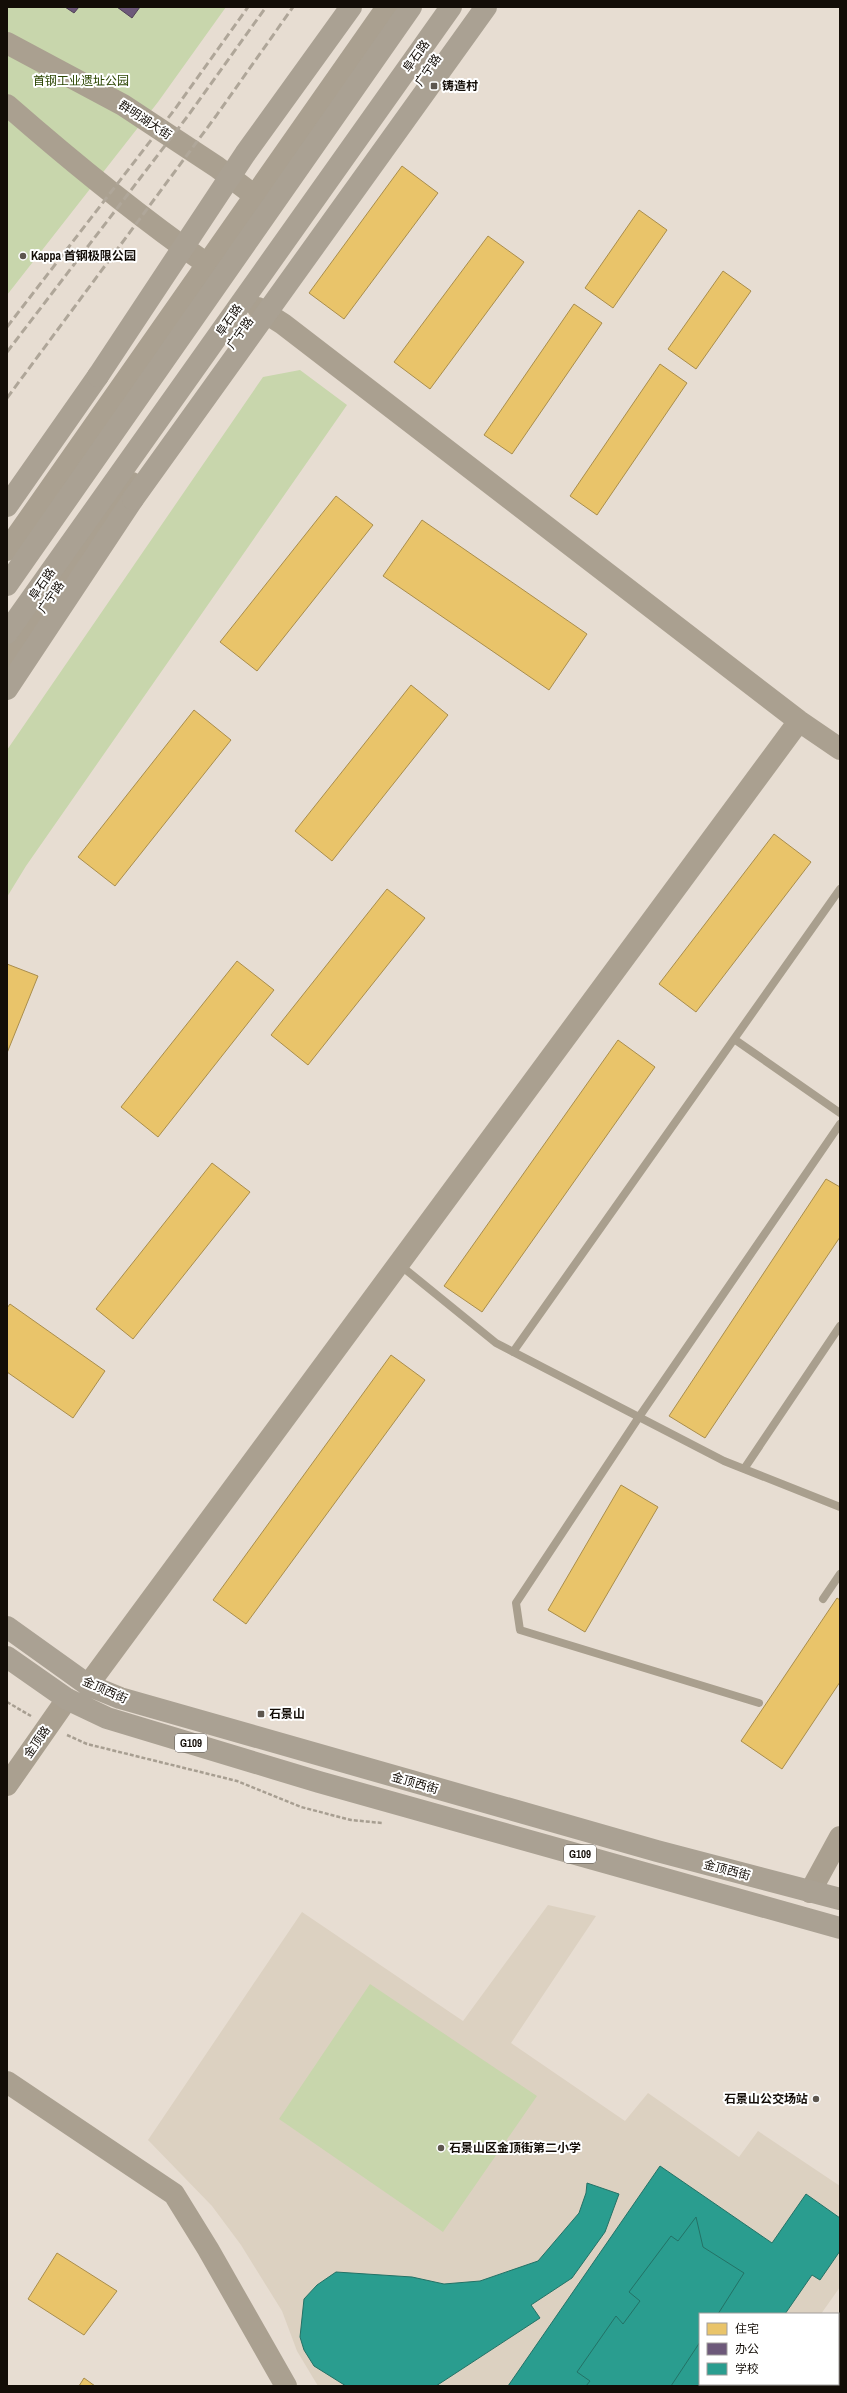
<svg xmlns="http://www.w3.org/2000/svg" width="847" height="2393" font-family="'Archivo Narrow','Noto Sans SC',sans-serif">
  <rect width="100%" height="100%" fill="#e7ddd2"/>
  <path fill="#dcd1c1" d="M548,1905l48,11 -85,127 114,78 23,-28 91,64 19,-26 82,55v101l-19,27h-121v70h73l-1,2h-454l-21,-35 -15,-40 -41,-66 -29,-39 -64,-66 154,-228 161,109z"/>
  <path fill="#c8d6ac" d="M7,7h219l-68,95 -151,193z
    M300,370l47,35 -321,461 -19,31v-147l256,-373z
    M370,1984l167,112 -94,136 -164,-113z"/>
  <path fill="#e9c46a" stroke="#a98d4c" d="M402,166l36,27 -94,126 -35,-26z
    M639,210l28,20 -54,78 -28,-20z
    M488,236l36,26 -94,127 -36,-27z
    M723,271l28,20 -55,78 -28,-20z
    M574,304l28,19 -90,131 -28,-19z
    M660,364l27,19 -90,132 -27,-19z
    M336,496l37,29 -116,146 -37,-29z
    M422,520l165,114 -38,56 -166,-114z
    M411,685l37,30 -116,146 -37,-30z
    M194,710l37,30 -116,146 -37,-29z
    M774,834l37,28 -115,150 -37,-28z
    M387,889l38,29 -117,147 -37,-30z
    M237,961l37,29 -116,147 -37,-30z
    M7,964l31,12 -31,77z
    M618,1040l37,27 -173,245 -38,-26z
    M212,1163l38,29 -117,147 -37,-30z
    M826,1179l14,8v50l-135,201 -36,-22z
    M10,1304l95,67 -32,47 -66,-46v-64z
    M391,1355l34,25 -179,244 -33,-24z
    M621,1485l37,22 -73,125 -37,-22z
    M837,1598l3,2v82l-58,87 -41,-28z
    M57,2253l60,38 -33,44 -56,-36z
    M84,2378l11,8h-16z"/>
  <path fill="#6d597a" stroke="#524258" d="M65,7h14l-5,6z
    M117,7h23l-8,11z"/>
  <path fill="#2a9d8f" stroke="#237266" d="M660,2166l112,77 34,-49 34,24v33l-20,29 -8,-5 -27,39h-85v70h47l-1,2h-238z
    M587,2183l32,11 -14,38 -33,46 -41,27 9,13 -104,68h-90l-32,-20 -10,-16 -4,-13 4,-38 13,-14 19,-13 76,5 32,7 36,-3 58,-20 41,-48 7,-20z
    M696,2217l7,30 41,26 -26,41h-18v28l-29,44h-85l4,-5 -13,-9 39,-56 7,8 17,-23 -11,-9 42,-56 7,5z"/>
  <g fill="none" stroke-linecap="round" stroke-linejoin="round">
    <path stroke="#a79e91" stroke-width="2.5" stroke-dasharray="4 2" stroke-linecap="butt" d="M7,1702l24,14
      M67,1735l20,9 150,37 64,26 50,13 31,3"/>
    <path stroke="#a99f8e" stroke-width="8" d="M734,1039l106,74
      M400,1265l96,78 228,118 116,46
      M513,1352l327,-463
      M744,1469l96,-143
      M823,1599l17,-25
      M759,1703l-239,-73 -4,-27 123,-186 201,-293"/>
    <path stroke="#aaa090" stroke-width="22" d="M7,43l116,62 94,62 38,29
      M7,105c64,56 130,110 200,159
      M258,308l25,16 516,397 41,28
      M7,550l380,-543
      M7,660l125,-177
      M88,1685l711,-964
      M7,1785l60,-86
      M810,1892l30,-55
      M7,2082l167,112 34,55 78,137"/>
    <path stroke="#aaa193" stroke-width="22" d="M7,506l91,-130
      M7,585l404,-578
      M7,633l444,-626
      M7,689l126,-190
      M7,1627l81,58 32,13 537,153 183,48
      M7,1657l60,42 40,19 212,64 521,146"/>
    <path stroke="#afa699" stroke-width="3" stroke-dasharray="8 4" stroke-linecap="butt" d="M7,327l168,-218 73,-102
      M7,352l180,-235 79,-110
      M7,398l209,-282 77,-109"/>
    <path stroke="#aaa193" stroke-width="22" d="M98,376l147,-222 106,-147
      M133,499l353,-492"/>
  </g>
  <g fill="#5d564e" stroke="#fff" stroke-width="1.5">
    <rect x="430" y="82" width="8" height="8" rx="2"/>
    <circle cx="23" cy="256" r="4"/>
    <rect x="257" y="1710" width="8" height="8" rx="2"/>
    <circle cx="816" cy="2099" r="4"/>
    <circle cx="441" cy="2148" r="4"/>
  </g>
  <g text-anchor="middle" stroke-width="4" stroke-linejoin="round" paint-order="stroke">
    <g fill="#fff" stroke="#5a5651" stroke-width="1">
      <rect x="175" y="1734" width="32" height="18" rx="3"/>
      <rect x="564" y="1845" width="32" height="18" rx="3"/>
    </g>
    <g font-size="11" font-weight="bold" fill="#130d07">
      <text x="191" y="1747">G109</text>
      <text x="580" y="1858">G109</text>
    </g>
    <g font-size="12" fill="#130d07" stroke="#fff">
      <text transform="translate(416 56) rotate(-54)" y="4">阜石路</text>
      <text transform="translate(428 70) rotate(-55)" y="4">广宁路</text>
      <text transform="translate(145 120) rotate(33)" y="4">群明湖大街</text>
      <text transform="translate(229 320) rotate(-55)" y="4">阜石路</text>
      <text transform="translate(240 333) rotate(-54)" y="4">广宁路</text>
      <text transform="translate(42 584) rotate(-55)" y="4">阜石路</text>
      <text transform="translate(51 597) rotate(-55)" y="4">广宁路</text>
      <text transform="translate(105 1690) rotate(24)" y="4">金顶西街</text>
      <text transform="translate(37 1742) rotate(-55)" y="4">金顶路</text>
      <text transform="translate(415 1783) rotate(16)" y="4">金顶西街</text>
      <text transform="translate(727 1870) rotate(15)" y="4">金顶西街</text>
    </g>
    <g font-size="12" fill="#2b4502" stroke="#fff">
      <text x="81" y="85">首钢工业遗址公园</text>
    </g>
    <g font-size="12" font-weight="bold" fill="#130d07" stroke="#fff" text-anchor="start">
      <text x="442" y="90">铸造村</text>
      <text x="31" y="260">Kappa 首钢极限公园</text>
      <text x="269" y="1718">石景山</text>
      <text x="808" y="2103" text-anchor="end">石景山公交场站</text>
      <text x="449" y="2152">石景山区金顶街第二小学</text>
    </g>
  </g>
  <rect width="847" height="2393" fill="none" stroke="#130d07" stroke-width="16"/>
  <rect x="699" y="2313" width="140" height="72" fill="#ffffff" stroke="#a19e9c"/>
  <rect x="707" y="2323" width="20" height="12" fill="#e9c46a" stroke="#a19e9c"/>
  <text x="735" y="2333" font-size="12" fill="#130d07">住宅</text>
  <rect x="707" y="2343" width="20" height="12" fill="#6d597a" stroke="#a19e9c"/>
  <text x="735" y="2353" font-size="12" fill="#130d07">办公</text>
  <rect x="707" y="2363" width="20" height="12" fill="#2a9d8f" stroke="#a19e9c"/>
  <text x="735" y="2373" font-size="12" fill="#130d07">学校</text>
</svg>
